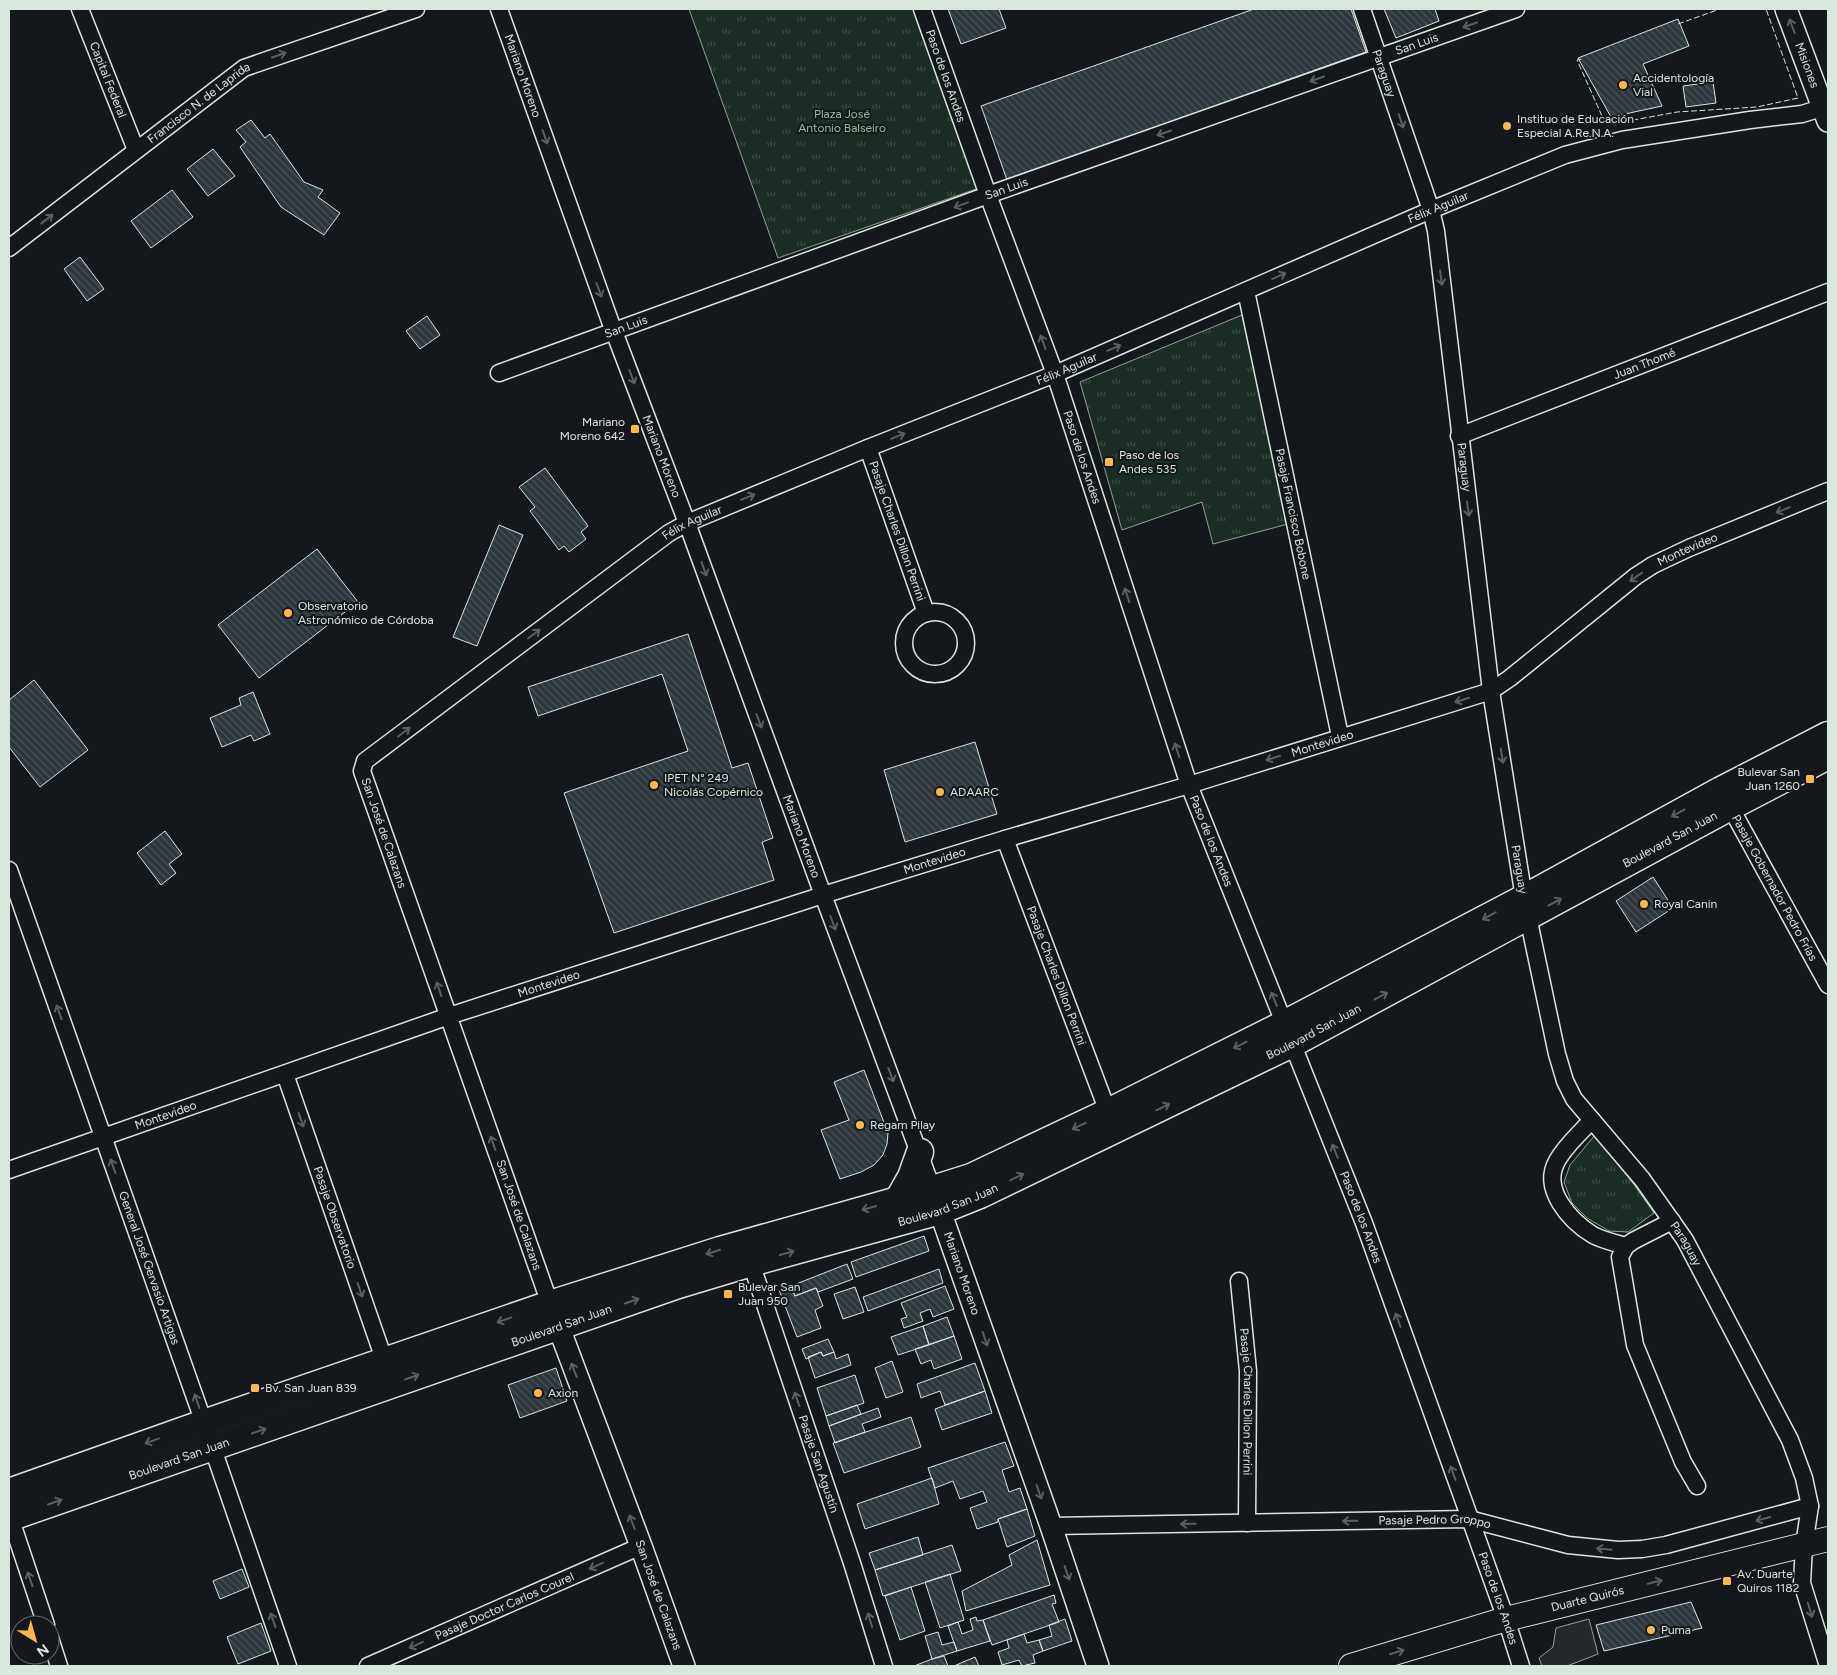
<svg xmlns="http://www.w3.org/2000/svg" width="1837" height="1675" font-family="Figtree,sans-serif">
  <defs>
    <pattern id="grass-tufts" width="24" height="20" patternUnits="userSpaceOnUse" patternTransform="scale(1.25)"><rect width="24" height="20" fill="#1a2d24"/><path d="M3 7l-1-3M5 7V3M7 7l1-3M15 17l-1-3M17 17v-4M19 17l1-3" fill="none" stroke="#3b4b43"/></pattern>
    <pattern id="building-back-hatch" width="6" height="6" patternUnits="userSpaceOnUse" patternTransform="scale(1.25)"><rect width="6" height="6" fill="#2c363c"/><path d="M-1 5l2 2M0 0l6 6M5-1l2 2" fill="none" stroke="#4a5358"/></pattern>
  </defs>
  <rect width="100%" height="100%" fill="#14181c"/>
  <path fill="url(#grass-tufts)" stroke="#939e99" d="M689,9h226l64,179 -201,70z
    M1242,315l46,209 -75,20 -11,-42 -80,28 -42,-148z
    M1595,1135l40,51 19,27 -26,19 -19,-1 -22,-13 -15,-15 -8,-21 6,-17z"/>
  <path fill="#24282b" stroke="#939e99" d="M1589,1619l9,35 -31,12h-25l-3,-8 14,-11 3,-19z"/>
  <path fill="url(#building-back-hatch)" stroke="#d8e6dc" d="M948,9h51l7,19 -45,16z
    M1254,9h97l15,43 -359,128 -26,-74z
    M1384,9h51l4,12 -43,17z
    M1678,19l11,27 -46,18 19,42 -51,11 -33,-59z
    M1713,82l3,21 -30,4 -3,-21z
    M251,120l14,18 5,-4 34,48 19,8 -5,7 22,16 -16,22 -43,-28 -41,-60 6,-5 -10,-12z
    M213,149l22,27 -27,20 -21,-27z
    M172,190l21,27 -42,31 -20,-27z
    M80,257l24,32 -17,12 -23,-32z
    M427,316l13,19 -20,14 -14,-18z
    M545,468l43,58 -7,6 5,7 -17,13 -5,-6 -5,4 -29,-39 5,-4 -16,-20z
    M499,525l24,10 -46,111 -24,-9z
    M317,549l41,53 -99,76 -41,-53z
    M688,634l44,134 16,-5 25,75 -11,4 12,38 -160,53 -50,-140 124,-42 -26,-77 -124,42 -10,-29z
    M34,680l54,70 -48,37 -31,-40v-47z
    M253,692l17,42 -16,7 -3,-6 -29,12 -12,-29 31,-13 -2,-7z
    M975,742l22,72 -92,28 -21,-72z
    M165,831l17,23 -13,10 7,9 -15,12 -24,-32z
    M1653,877l20,31 -37,24 -20,-31z
    M864,1070l24,63 -1,11 -4,11 -9,10 -13,7 -21,7 -19,-49 28,-10 -15,-38z
    M924,1236l5,15 -73,26 -5,-15z
    M847,1264l6,15 -35,13 -2,-4 -21,8 -4,-10z
    M939,1269l4,14 -75,28 -5,-14z
    M791,1286l4,10 21,-8 7,18 -8,4 6,18 -24,9 -18,-47z
    M945,1286l9,23 -21,8 -3,-8 -10,4 3,8 -19,7 -3,-9 6,-2 -6,-14z
    M855,1287l9,25 -21,7 -9,-25z
    M947,1317l7,19 -25,9 -6,-19z
    M923,1326l6,19 -31,10 -7,-18z
    M954,1336l8,23 -28,10 -3,-9 -10,4 -6,-15z
    M828,1339l6,13 -11,4 -2,-4 -15,7 -4,-10z
    M821,1352l2,4 11,-4 2,7 12,-5 3,11 -36,13 -7,-21z
    M892,1361l11,31 -17,6 -11,-30z
    M975,1363l10,28 -40,14 -5,-14 -19,7 -4,-14z
    M556,1368l11,33 -47,17 -12,-33z
    M855,1375l9,28 -38,13 -9,-28z
    M985,1391l7,22 -50,17 -7,-21z
    M857,1405l4,9 -32,12 -3,-10z
    M878,1408l3,9 -19,7 3,8 -30,11 -6,-17z
    M911,1417l10,30 -77,26 -11,-30z
    M1005,1442l9,24 -12,4 7,22 11,-4 7,21 -29,10v3l-21,7 -7,-21 17,-6 -4,-11 -23,8 -7,-18 -18,7 -7,-20z
    M932,1478l7,26 -74,25 -8,-25z
    M1027,1509l8,27 -28,11 -9,-28z
    M918,1537l5,18 -48,15 -6,-17z
    M1037,1540l13,45 -84,26 -4,-20 50,-26 -3,-10z
    M952,1545l9,26 -78,25 -8,-26z
    M242,1569l7,18 -29,12 -7,-18z
    M950,1574l14,46 -24,8 -15,-46z
    M911,1587l14,44 -25,9 -15,-44z
    M1054,1595l2,8 -4,1 7,18 -67,23 -9,-25z
    M1691,1602l11,26 -98,23 -8,-26z
    M976,1617l1,4 6,-1 7,21 -33,10 -9,-25 10,-4 4,12 11,-4 -3,-11z
    M1065,1619l7,22 -29,10 -4,-11 13,-4 -3,-11z
    M261,1623l10,28 -33,13 -11,-27z
    M938,1632l4,13 12,-3 3,9 -25,8 -7,-23z
    M1024,1634l3,9 12,-3 4,11 -10,4 2,8 -13,3 -3,-6 -17,5 -4,-13 11,-4 -2,-8z
    M944,1656l4,10h-34l18,-7z
    M975,1657l4,9h-25z"/>
  <g fill="none" stroke-linecap="round" stroke-linejoin="round">
    <defs>
      <g id="minor">
        <path id="s1" d="M80,9l56,141"/>
        <path id="s2" d="M499,9l111,312 77,202 136,372 112,301"/>
        <path id="s3" d="M922,9l66,186 67,179 134,411 175,438 142,396 15,47"/>
        <path id="s4" d="M1362,9l69,201 5,21 55,460 33,207 33,156 8,27 9,18 68,80 43,61 105,200 14,38 6,28 -6,39 -2,38 26,83"/>
        <path id="s5" d="M9,248l235,-180 172,-59"/>
        <path id="s6" d="M1246,291l94,445"/>
        <path id="s7" d="M499,373l489,-178 528,-186"/>
        <path id="s8" d="M1459,436l369,-144"/>
        <path id="s9" d="M868,448l58,165"/>
        <circle cx="935" cy="643" r="31"/>
        <path id="s10" d="M1727,801l101,184"/>
        <path id="s11" d="M1005,839l103,273"/>
        <path id="s12" d="M9,870l195,553 84,243"/>
        <path id="s13" d="M285,1074l100,288"/>
        <path d="M1592,1120c-12,13 -27,26 -35,41 -16,28 13,60 36,74 9,5 22,8 33,11"/>
        <path id="s14" d="M9,1170l440,-154 374,-121 182,-56 184,-54 302,-94 19,-13 126,-102 17,-11 36,-17 139,-57"/>
        <path d="M1672,1221l-39,20 -7,5 -6,11 15,88 48,117 14,24"/>
        <path id="s15" d="M751,1263l101,300 32,103"/>
        <path id="s16" d="M1239,1281l9,90 -1,152"/>
        <path id="s17" d="M550,1304l-188,-533 3,-10 304,-228 18,-10 181,-75 187,-74 376,-164 134,-55 57,-15 128,-20 52,-6 26,-8"/>
        <path d="M10,1517l36,108"/>
        <path id="s18" d="M1051,1526l418,-7 99,26 50,5 24,-1 24,-4 144,-39"/>
        <path d="M50,1638l9,28"/>
        <path id="s19" d="M368,1666l273,-120"/>
      </g>
      <g id="tertiary">
        <path id="s20" d="M1786,9l42,112"/>
        <path id="s21" d="M940,1211l111,315 47,140"/>
        <path id="s22" d="M553,1312l88,234 43,120"/>
      </g>
      <g id="secondary">
        <path id="s23" d="M1351,1666l155,-47 322,-80"/>
      </g>
      <g id="primary">
        <path d="M898,1200l13,-23 9,-25"/>
        <path d="M9,1492l195,-69 346,-119 170,-54 178,-50 73,-23 137,-65 176,-88 240,-126 197,-108 107,-55"/>
        <path id="s24" d="M9,1518l669,-233 73,-22 189,-52 40,-16 312,-151 438,-237 98,-51"/>
      </g>
    </defs>
    <use href="#minor" stroke="#d8e6dc" stroke-width="19"/>
    <use href="#tertiary" stroke="#d8e6dc" stroke-width="24"/>
    <use href="#secondary" stroke="#d8e6dc" stroke-width="26"/>
    <use href="#primary" stroke="#d8e6dc" stroke-width="29"/>
    <use href="#minor" stroke="#14181c" stroke-width="16"/>
    <use href="#tertiary" stroke="#14181c" stroke-width="21"/>
    <use href="#secondary" stroke="#14181c" stroke-width="24"/>
    <use href="#primary" stroke="#14181c" stroke-width="26"/>
    <path stroke="#d8e6dc" stroke-width="1" stroke-dasharray="6 2.5" stroke-linecap="butt" d="M1678,24l42,-15
      M1581,59l-4,1 29,65 71,-13 80,-5 41,-9 -32,-89"/>
  </g>
  <defs><path id="oneway-shaft" d="M-6 0H5M1.5-3L5.5 0L1.5 3" fill="none" stroke-width="1.6" stroke-linecap="round" stroke-linejoin="round" transform="scale(1.25)"/></defs>
  <g stroke="#59605f">
    <use href="#oneway-shaft" transform="translate(1470 25) rotate(161)"/>
    <use href="#oneway-shaft" transform="translate(1792 26) rotate(-111)"/>
    <use href="#oneway-shaft" transform="translate(279 55) rotate(-19)"/>
    <use href="#oneway-shaft" transform="translate(1317 79) rotate(161)"/>
    <use href="#oneway-shaft" transform="translate(1401 121) rotate(71)"/>
    <use href="#oneway-shaft" transform="translate(1164 133) rotate(161)"/>
    <use href="#oneway-shaft" transform="translate(545 137) rotate(70)"/>
    <use href="#oneway-shaft" transform="translate(961 205) rotate(160)"/>
    <use href="#oneway-shaft" transform="translate(47 219) rotate(-38)"/>
    <use href="#oneway-shaft" transform="translate(1279 276) rotate(-24)"/>
    <use href="#oneway-shaft" transform="translate(1441 278) rotate(83)"/>
    <use href="#oneway-shaft" transform="translate(599 290) rotate(70)"/>
    <use href="#oneway-shaft" transform="translate(1043 342) rotate(-110)"/>
    <use href="#oneway-shaft" transform="translate(1114 348) rotate(-23)"/>
    <use href="#oneway-shaft" transform="translate(632 377) rotate(69)"/>
    <use href="#oneway-shaft" transform="translate(898 436) rotate(-22)"/>
    <use href="#oneway-shaft" transform="translate(748 497) rotate(-22)"/>
    <use href="#oneway-shaft" transform="translate(1468 509) rotate(83)"/>
    <use href="#oneway-shaft" transform="translate(1783 510) rotate(158)"/>
    <use href="#oneway-shaft" transform="translate(704 569) rotate(70)"/>
    <use href="#oneway-shaft" transform="translate(1636 577) rotate(144)"/>
    <use href="#oneway-shaft" transform="translate(1127 595) rotate(-108)"/>
    <use href="#oneway-shaft" transform="translate(534 634) rotate(-37)"/>
    <use href="#oneway-shaft" transform="translate(1462 700) rotate(162)"/>
    <use href="#oneway-shaft" transform="translate(759 721) rotate(70)"/>
    <use href="#oneway-shaft" transform="translate(404 732) rotate(-37)"/>
    <use href="#oneway-shaft" transform="translate(1177 750) rotate(-108)"/>
    <use href="#oneway-shaft" transform="translate(1502 756) rotate(81)"/>
    <use href="#oneway-shaft" transform="translate(1273 758) rotate(162)"/>
    <use href="#oneway-shaft" transform="translate(1678 813) rotate(151)"/>
    <use href="#oneway-shaft" transform="translate(1555 902) rotate(-28)"/>
    <use href="#oneway-shaft" transform="translate(1489 916) rotate(152)"/>
    <use href="#oneway-shaft" transform="translate(833 923) rotate(69)"/>
    <use href="#oneway-shaft" transform="translate(439 989) rotate(-109)"/>
    <use href="#oneway-shaft" transform="translate(1381 996) rotate(-29)"/>
    <use href="#oneway-shaft" transform="translate(1274 999) rotate(-112)"/>
    <use href="#oneway-shaft" transform="translate(59 1012) rotate(-110)"/>
    <use href="#oneway-shaft" transform="translate(1240 1045) rotate(153)"/>
    <use href="#oneway-shaft" transform="translate(891 1075) rotate(69)"/>
    <use href="#oneway-shaft" transform="translate(1163 1107) rotate(-26)"/>
    <use href="#oneway-shaft" transform="translate(301 1120) rotate(71)"/>
    <use href="#oneway-shaft" transform="translate(1079 1126) rotate(155)"/>
    <use href="#oneway-shaft" transform="translate(493 1143) rotate(-109)"/>
    <use href="#oneway-shaft" transform="translate(1335 1151) rotate(-112)"/>
    <use href="#oneway-shaft" transform="translate(113 1166) rotate(-109)"/>
    <use href="#oneway-shaft" transform="translate(1017 1177) rotate(-26)"/>
    <use href="#oneway-shaft" transform="translate(869 1208) rotate(164)"/>
    <use href="#oneway-shaft" transform="translate(713 1252) rotate(162)"/>
    <use href="#oneway-shaft" transform="translate(787 1253) rotate(-15)"/>
    <use href="#oneway-shaft" transform="translate(360 1290) rotate(71)"/>
    <use href="#oneway-shaft" transform="translate(632 1301) rotate(-19)"/>
    <use href="#oneway-shaft" transform="translate(504 1320) rotate(161)"/>
    <use href="#oneway-shaft" transform="translate(1398 1320) rotate(-110)"/>
    <use href="#oneway-shaft" transform="translate(985 1339) rotate(71)"/>
    <use href="#oneway-shaft" transform="translate(574 1370) rotate(-111)"/>
    <use href="#oneway-shaft" transform="translate(412 1377) rotate(-19)"/>
    <use href="#oneway-shaft" transform="translate(797 1399) rotate(-109)"/>
    <use href="#oneway-shaft" transform="translate(197 1401) rotate(-109)"/>
    <use href="#oneway-shaft" transform="translate(259 1431) rotate(-19)"/>
    <use href="#oneway-shaft" transform="translate(152 1441) rotate(160)"/>
    <use href="#oneway-shaft" transform="translate(1453 1473) rotate(-110)"/>
    <use href="#oneway-shaft" transform="translate(1039 1492) rotate(71)"/>
    <use href="#oneway-shaft" transform="translate(55 1502) rotate(-19)"/>
    <use href="#oneway-shaft" transform="translate(1763 1519) rotate(165)"/>
    <use href="#oneway-shaft" transform="translate(1350 1521) rotate(179)"/>
    <use href="#oneway-shaft" transform="translate(632 1522) rotate(-111)"/>
    <use href="#oneway-shaft" transform="translate(1188 1524) rotate(179)"/>
    <use href="#oneway-shaft" transform="translate(1604 1549) rotate(-174)"/>
    <use href="#oneway-shaft" transform="translate(596 1566) rotate(156)"/>
    <use href="#oneway-shaft" transform="translate(1067 1573) rotate(71)"/>
    <use href="#oneway-shaft" transform="translate(30 1579) rotate(-109)"/>
    <use href="#oneway-shaft" transform="translate(1655 1582) rotate(-14)"/>
    <use href="#oneway-shaft" transform="translate(1810 1610) rotate(73)"/>
    <use href="#oneway-shaft" transform="translate(273 1620) rotate(-109)"/>
    <use href="#oneway-shaft" transform="translate(870 1620) rotate(-107)"/>
    <use href="#oneway-shaft" transform="translate(416 1645) rotate(156)"/>
    <use href="#oneway-shaft" transform="translate(1397 1652) rotate(-17)"/>
  </g>
  <g fill="#ffb74d" stroke="#14181c" stroke-width="2">
    <circle cx="1623" cy="85" r="5"/>
    <circle cx="1507" cy="126" r="5"/>
    <rect x="630" y="424" width="10" height="10" rx="2.5"/>
    <rect x="1104" y="457" width="10" height="10" rx="2.5"/>
    <circle cx="288" cy="613" r="5"/>
    <rect x="1805" y="774" width="10" height="10" rx="2.5"/>
    <circle cx="654" cy="785" r="5"/>
    <circle cx="940" cy="792" r="5"/>
    <circle cx="1644" cy="904" r="5"/>
    <circle cx="860" cy="1125" r="5"/>
    <rect x="723" y="1289" width="10" height="10" rx="2.5"/>
    <rect x="250" y="1383" width="10" height="10" rx="2.5"/>
    <circle cx="538" cy="1393" r="5"/>
    <rect x="1722" y="1576" width="10" height="10" rx="2.5"/>
    <circle cx="1651" cy="1630" r="5"/>
  </g>
  <g text-anchor="middle" stroke-width="4" stroke-linejoin="round" paint-order="stroke">
    <g font-size="12" fill="#d8e6dc" stroke="#14181c">
      <text dy="4" stroke="none"><textPath href="#s7" startOffset="975">San Luis</textPath></text>
      <text dy="4" stroke="none"><textPath href="#s20" startOffset="60">Misiones</textPath></text>
      <text dy="4" stroke="none"><textPath href="#s4" startOffset="68">Paraguay</textPath></text>
      <text dy="4" stroke="none"><textPath href="#s2" startOffset="71">Mariano Moreno</textPath></text>
      <text dy="4" stroke="none"><textPath href="#s3" startOffset="71">Paso de los Andes</textPath></text>
      <text dy="4" stroke="none"><textPath href="#s1" startOffset="76">Capital Federal</textPath></text>
      <text dy="4" stroke="none"><textPath href="#s5" startOffset="239">Francisco N. de Laprida</textPath></text>
      <text dy="4" stroke="none"><textPath href="#s7" startOffset="540">San Luis</textPath></text>
      <text dy="4" stroke="none"><textPath href="#s17" startOffset="1791">Félix Aguilar</textPath></text>
      <text dy="4" stroke="none"><textPath href="#s7" startOffset="135">San Luis</textPath></text>
      <text dy="4" stroke="none"><textPath href="#s8" startOffset="199">Juan Thomé</textPath></text>
      <text dy="4" stroke="none"><textPath href="#s17" startOffset="1386">Félix Aguilar</textPath></text>
      <text dy="4" stroke="none"><textPath href="#s2" startOffset="476">Mariano Moreno</textPath></text>
      <text dy="4" stroke="none"><textPath href="#s3" startOffset="476">Paso de los Andes</textPath></text>
      <text dy="4" stroke="none"><textPath href="#s4" startOffset="472">Paraguay</textPath></text>
      <text dy="4" stroke="none"><textPath href="#s6" startOffset="228">Pasaje Francisco Bobone</textPath></text>
      <text dy="4" stroke="none"><textPath href="#s17" startOffset="981">Félix Aguilar</textPath></text>
      <text dy="4" stroke="none"><textPath href="#s9" startOffset="88">Pasaje Charles Dillon Perrini</textPath></text>
      <text dy="4" stroke="none"><textPath href="#s14" startOffset="1801">Montevideo</textPath></text>
      <text dy="4" stroke="none"><textPath href="#s14" startOffset="1381">Montevideo</textPath></text>
      <text transform="translate(384 833) rotate(71)" y="4">San José de Calazans</text>
      <text dy="4" stroke="none"><textPath href="#s2" startOffset="881">Mariano Moreno</textPath></text>
      <text dy="4" stroke="none"><textPath href="#s24" startOffset="1800">Boulevard San Juan</textPath></text>
      <text dy="4" stroke="none"><textPath href="#s3" startOffset="881">Paso de los Andes</textPath></text>
      <text dy="4" stroke="none"><textPath href="#s14" startOffset="976">Montevideo</textPath></text>
      <text dy="4" stroke="none"><textPath href="#s4" startOffset="878">Paraguay</textPath></text>
      <text dy="4" stroke="none"><textPath href="#s10" startOffset="99">Pasaje Gobernador Pedro Frías</textPath></text>
      <text dy="4" stroke="none"><textPath href="#s11" startOffset="146">Pasaje Charles Dillon Perrini</textPath></text>
      <text dy="4" stroke="none"><textPath href="#s14" startOffset="571">Montevideo</textPath></text>
      <text dy="4" stroke="none"><textPath href="#s24" startOffset="1395">Boulevard San Juan</textPath></text>
      <text dy="4" stroke="none"><textPath href="#s14" startOffset="166">Montevideo</textPath></text>
      <text dy="4" stroke="none"><textPath href="#s24" startOffset="990">Boulevard San Juan</textPath></text>
      <text transform="translate(519 1215) rotate(71)" y="4">San José de Calazans</text>
      <text dy="4" stroke="none"><textPath href="#s13" startOffset="152">Pasaje Observatorio</textPath></text>
      <text dy="4" stroke="none"><textPath href="#s3" startOffset="1286">Paso de los Andes</textPath></text>
      <text dy="4" stroke="none"><textPath href="#s4" startOffset="1298">Paraguay</textPath></text>
      <text dy="4" stroke="none"><textPath href="#s12" startOffset="422">General José Gervasio Artigas</textPath></text>
      <text dy="4" stroke="none"><textPath href="#s21" startOffset="66">Mariano Moreno</textPath></text>
      <text dy="4" stroke="none"><textPath href="#s24" startOffset="585">Boulevard San Juan</textPath></text>
      <text dy="4" stroke="none"><textPath href="#s16" startOffset="121">Pasaje Charles Dillon Perrini</textPath></text>
      <text dy="4" stroke="none"><textPath href="#s24" startOffset="180">Boulevard San Juan</textPath></text>
      <text dy="4" stroke="none"><textPath href="#s15" startOffset="212">Pasaje San Agustín</textPath></text>
      <text dy="4" stroke="none"><textPath href="#s18" startOffset="384">Pasaje Pedro Groppo</textPath></text>
      <text dy="4" stroke="none"><textPath href="#s22" startOffset="302">San José de Calazans</textPath></text>
      <text dy="4" stroke="none"><textPath href="#s3" startOffset="1691">Paso de los Andes</textPath></text>
      <text dy="4" stroke="none"><textPath href="#s23" startOffset="246">Duarte Quirós</textPath></text>
      <text dy="4" stroke="none"><textPath href="#s19" startOffset="149">Pasaje Doctor Carlos Courel</textPath></text>
    </g>
    <g font-size="12" fill="#d8e6dc" stroke="#14181c" text-anchor="start">
      <text x="1633" y="82">Accidentología<tspan x="1633" dy="14">Vial</tspan></text>
      <text x="1517" y="123">Instituo de Educación<tspan x="1517" dy="14">Especial A.Re.N.A.</tspan></text>
      <text x="625" y="426" text-anchor="end">Mariano<tspan x="625" dy="14">Moreno 642</tspan></text>
      <text x="1119" y="459">Paso de los<tspan x="1119" dy="14">Andes 535</tspan></text>
      <text x="298" y="610">Observatorio<tspan x="298" dy="14">Astronómico de Córdoba</tspan></text>
      <text x="1800" y="776" text-anchor="end">Bulevar San<tspan x="1800" dy="14">Juan 1260</tspan></text>
      <text x="664" y="782">IPET N° 249<tspan x="664" dy="14">Nicolás Copérnico</tspan></text>
      <text x="950" y="796">ADAARC</text>
      <text x="1654" y="908">Royal Canin</text>
      <text x="870" y="1129">Regam Pilay</text>
      <text x="738" y="1291">Bulevar San<tspan x="738" dy="14">Juan 950</tspan></text>
      <text x="265" y="1392">Bv. San Juan 839</text>
      <text x="548" y="1397">Axion</text>
      <text x="1737" y="1578">Av. Duarte<tspan x="1737" dy="14">Quiros 1182</tspan></text>
      <text x="1661" y="1634">Puma</text>
    </g>
    <g font-size="12" fill="#8ac095" stroke="#14181c">
      <text x="842" y="118">Plaza José<tspan x="842" dy="14">Antonio Balseiro</tspan></text>
    </g>
  </g>
  <rect width="1837" height="1675" fill="none" stroke="#d8e6dc" stroke-width="20"/>
  <g transform="translate(35 1640) rotate(143)"><circle r="24" fill="#14181c" stroke="#626a69"/>
  <path d="M0-4L9 19L0 12L-9 19Z" fill="#ffb74d"/>
  <text y="-8" font-size="14" font-weight="bold" text-anchor="middle" fill="#d8e6dc">N</text>
  </g>
</svg>
